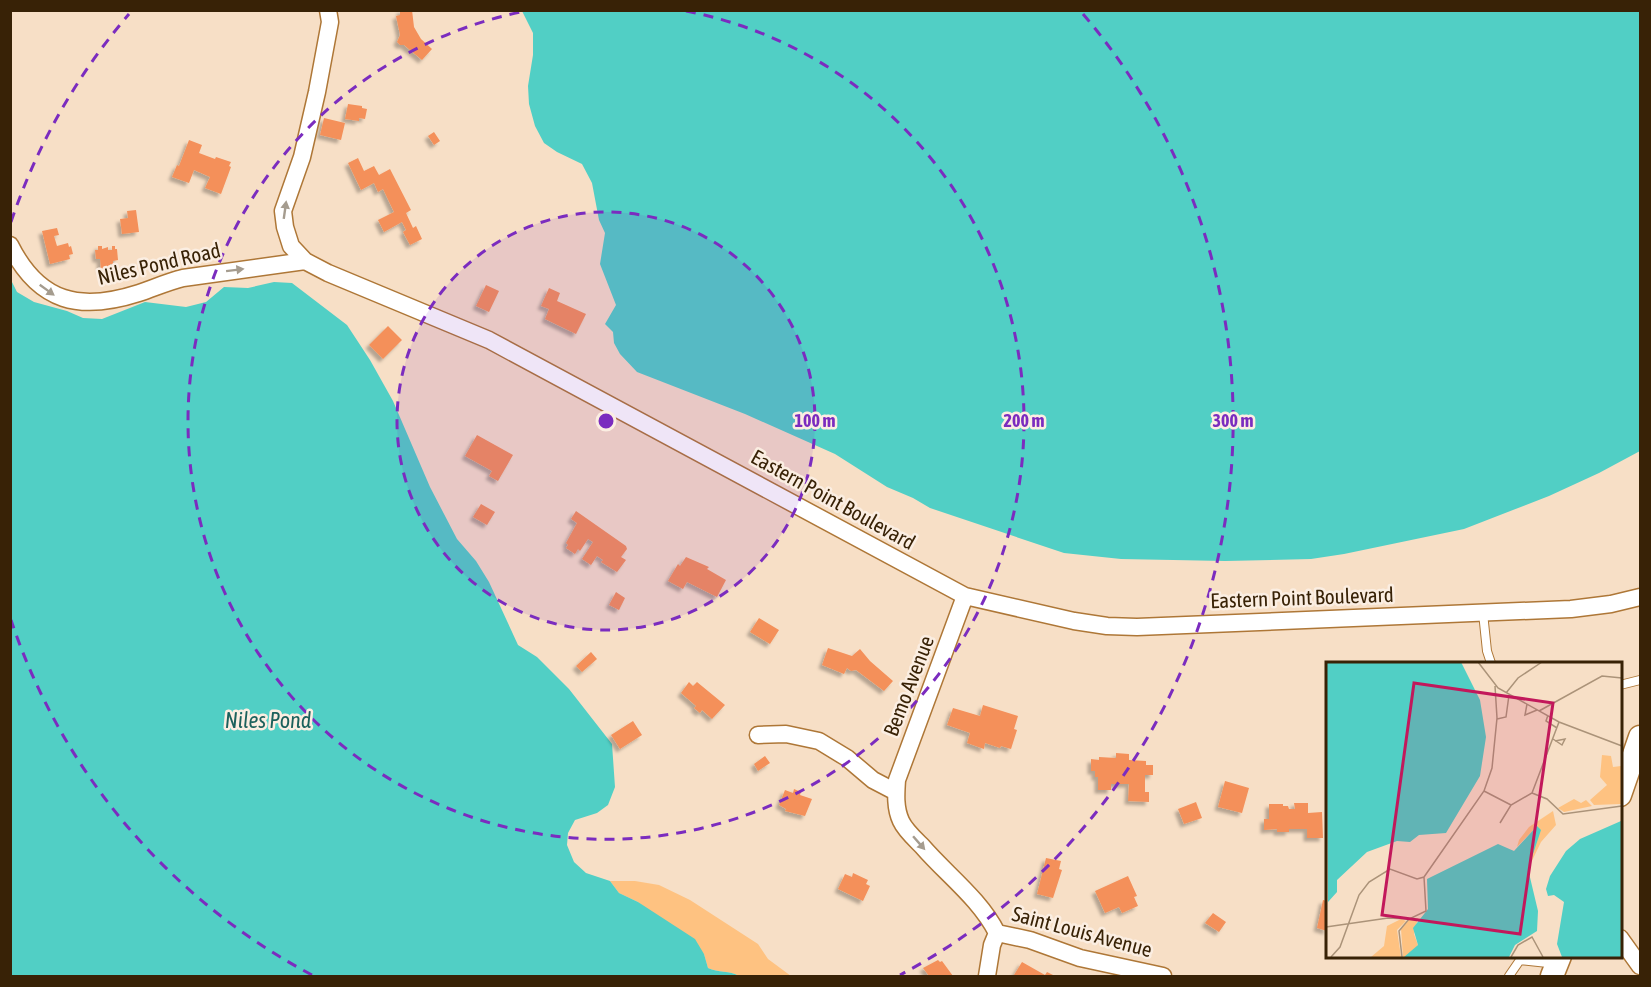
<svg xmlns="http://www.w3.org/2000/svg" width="1651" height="987" font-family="'Asap Condensed',sans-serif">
  <defs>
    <filter id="shadow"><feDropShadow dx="-3.5" dy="3.5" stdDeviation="1.5" flood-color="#0004"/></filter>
  </defs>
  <rect width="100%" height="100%" fill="#f7dfc6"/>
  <path fill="#fec281" d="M610,881h25l24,4 31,15 68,44 10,15 23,17h-52c-9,-6 -21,-3 -31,-8l-4,-14 -66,-52 -19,-9z"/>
  <path fill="#51cfc5" d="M522,11h1118v440l-41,22 -50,23 -85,33 -120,25 -33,5 -86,2 -104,-2 -57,-6 -134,-45 -17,-10 -26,-11 -52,-33 -90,-40 -108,-42 -17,-18 -6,-11 -1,-11 -8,-8 11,-19 -16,-41 5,-31 -6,-13 -7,-37 -10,-19 -25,-12 -13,-9 -9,-17 -6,-22 -1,-18 5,-31v-22z
    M10,278l7,14 17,10 33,9 16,7 19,1 43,-17 41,5 20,-5 18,-15 24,1 26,-6 18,1 55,42 23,35 23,41 37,86 27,52 19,22 13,21 29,63 19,12 32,32 43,55 3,43 -7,18 -11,8 -22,7 -7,13 -1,12 7,17 12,11 24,8 9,12 19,9 57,37 9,15 4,14c10,5 22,2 31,8h-728z"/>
  <path fill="#f4905a" filter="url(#shadow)" d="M400,10h12l2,17 7,12 11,10 -10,11 -18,-15h-4l-3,-3 3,-7 -4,-19 4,-1z
    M348,104l14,2v2l5,1 -2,10 -6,-1v3l-14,-2z
    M324,118l21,5 -4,17 -21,-5z
    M434,132l6,9 -6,4 -6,-9z
    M189,140l13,5 -3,8 16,6 1,-2 15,5 -2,4 2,1 -10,27 -16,-6 5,-11 -16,-7 -5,13 -17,-6 5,-12 2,1z
    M358,158l6,13 10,-5 5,9 11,-6 21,41 -5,3 7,15 3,-2 6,13 -12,6 -7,-13 3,-2 -4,-8 -18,10 -6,-12 16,-8 -11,-23 -5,3 -4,-9 -13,7 -13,-27z
    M136,210l3,22 -17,2 -2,-15 8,-1 -1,-7z
    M57,228l2,7 -5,1 3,10 11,-3 1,4 2,-1 2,8 -4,1 1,4 -20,5 -8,-33z
    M98,246h4v3l6,-2v3h4v-4h3v3h2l1,11 -5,1v3h-3v6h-9l-1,-11h-4l-1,-9h3z
    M486,285l13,6 -10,21 -13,-6z
    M549,288l11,5 -3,8 29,13 -10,20 -31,-15 4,-10 -8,-3z
    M388,326l14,14 -19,19 -14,-14z
    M477,435l36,20 -15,26 -9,-5 3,-5 -27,-15z
    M481,504l14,8 -8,13 -14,-8z
    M576,511l50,35 1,3 -6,8 5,3 -9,12 -16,-10 2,-2 -6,-4 -6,9 -9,-6 11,-17 -5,-3 -8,12 -2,-2 -3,5 -9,-6 2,-3 -2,-2 11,-20 -6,-4z
    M686,557l23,10 -2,2 19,11 -9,17 -30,-15 -4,7 -15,-8 10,-17 2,2z
    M616,592l9,6 -6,12 -10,-5z
    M759,618l20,12 -9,14 -20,-12z
    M828,648l24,8 8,-7 10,12 23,20 -9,10 -28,-21 -5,1 -4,-3 -3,6 -22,-9z
    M591,652l6,7 -15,13 -6,-6z
    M689,682l4,4 4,-4 28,23 -13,14 -10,-9 -2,3 -6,-5 2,-2 -15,-13z
    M983,705l35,11 -4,13 3,1 -6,19 -10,-3 -1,2 -15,-5 -1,6 -17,-6 3,-10 -23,-8 6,-17 27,8z
    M633,721l9,14 -22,14 -9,-14z
    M1116,753l13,1v6l17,1v4h7v10h-8v17h4v10l-21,-1 1,-17h-18v6h-13v-13h-3v-6h-4v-12l8,1v-3l17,1z
    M765,756l5,7 -12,8 -4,-7z
    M1225,781l24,7 -7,25 -24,-6z
    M794,789l7,3 -1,3 12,4 -7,17 -20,-5 1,-2 -7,-4 6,-15 8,3z
    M1196,802l6,16 -18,6 -6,-15z
    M1294,803h14v10l14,-1 1,26h-16v-9h-18v3h-12v-3l-13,1v-11h5v-15h14v2h5l1,3h6z
    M1046,858l15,3 -2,8 3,1 -9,28 -16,-4z
    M853,873l15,7 -2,4 4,2 -7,15 -25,-12 7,-15 7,3z
    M1128,876l9,20 -3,1 4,9 -16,7 -3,-6 -14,6 -10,-22z
    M1323,900l4,1v30l-10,-3z
    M1213,913l13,9 -7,10 -14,-9z
    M938,960l2,2 2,-1 11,15h-24l-6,-8z
    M1022,962l23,13 2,-3 8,4h-38l-3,-1z"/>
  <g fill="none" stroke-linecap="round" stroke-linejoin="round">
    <defs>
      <path id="service" d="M1483,613l4,38 4,12
        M1620,685l20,-5
        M1509,976l11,-16 37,4"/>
      <path id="minor" d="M328,10l2,12 -13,70 -15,65 -19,54 2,16 6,19 14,15 23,12 161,67 476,256 109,25 33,5 30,1 434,-18 40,-5 29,-7
        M10,245c29,58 70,67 129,48 15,-5 28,-11 44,-15l122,-17
        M965,596l-68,184c-1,14 -2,28 4,41 4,9 14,18 21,25 24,28 58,53 75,87
        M758,735l28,-1 33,7 28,17 26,22 23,12
        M997,933l33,7 50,18 83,18
        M1620,938l20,28
        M987,976l5,-31 5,-12"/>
      <path id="secondary" d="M1620,795l20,-58
        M1552,976l8,-20"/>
    </defs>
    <use href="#service" stroke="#ae7737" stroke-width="10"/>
    <use href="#minor" stroke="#ae7737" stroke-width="19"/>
    <use href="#secondary" stroke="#ae7737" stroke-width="25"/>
    <use href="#service" stroke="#fff" stroke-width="8"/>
    <use href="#minor" stroke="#fff" stroke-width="16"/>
    <use href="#secondary" stroke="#fff" stroke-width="22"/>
  </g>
  <defs><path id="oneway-solid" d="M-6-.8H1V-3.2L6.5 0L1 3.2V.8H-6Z" transform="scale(1.5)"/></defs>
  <g fill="#a59c8f">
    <use href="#oneway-solid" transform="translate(285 210) rotate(-82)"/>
    <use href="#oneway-solid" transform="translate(235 270) rotate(-7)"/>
    <use href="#oneway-solid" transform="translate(47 290) rotate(36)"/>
    <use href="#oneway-solid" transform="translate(919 843) rotate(49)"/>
  </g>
  <circle cx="606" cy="421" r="209" fill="#7b2cbf" fill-opacity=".12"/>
  <g fill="none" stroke="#7b2cbf" stroke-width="3" stroke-dasharray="10 8">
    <circle cx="606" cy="421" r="209"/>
    <path d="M686 11A418 418 0 1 1 526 11"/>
    <path d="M312 975A627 627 0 0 1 11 620M11 222A627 627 0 0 1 129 14M1083 14A627 627 0 0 1 900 975"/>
  </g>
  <g text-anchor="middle" stroke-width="5" stroke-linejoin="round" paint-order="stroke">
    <g font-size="21" fill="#382206" stroke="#fbeee2">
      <text transform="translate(159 264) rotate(-13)" y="7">Niles Pond Road</text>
      <text transform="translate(833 500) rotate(29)" y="7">Eastern Point Boulevard</text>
      <text transform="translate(1302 598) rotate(-2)" y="7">Eastern Point Boulevard</text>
      <text transform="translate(909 686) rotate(-69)" y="7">Bemo Avenue</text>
      <text transform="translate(1082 932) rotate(15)" y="7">Saint Louis Avenue</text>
    </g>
    <g font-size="22" font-style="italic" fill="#1b615c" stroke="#fbeee2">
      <text x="268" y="728">Niles Pond</text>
    </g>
  </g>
  <g transform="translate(1326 662)">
    <rect width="296" height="296" fill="#f7dfc6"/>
    <path d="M276,93l9,1 2,11 8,-1v38l-27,1 -4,-5 17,-15 -7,-8zM248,137l7,4 5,-3 6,6 -28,6 -6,-4zM227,149l3,14 -15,17 -12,25 8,-41 -20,21 2,-7 10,-13zM92,256l-4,16 4,11 -10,12h-5l-2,-28 8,-9zM75,257l5,2 -9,9 4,27h-30l13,-11 3,-20z" fill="#fec281"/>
    <path d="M0,0h135l19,38 6,37 -6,39 -34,57 -27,2 -9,7 -13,-1 -30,11 -30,28v12l-9,10zM295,159v136h-59l-5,-13 7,-42 -10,-7 -6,1 -2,-7 4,-13 16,-25 14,-12zM211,164l4,4 -13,39 10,42 -1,20 -22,14 -6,12h-105l14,-12 -5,-17 15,-19 -1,-30 71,-35 16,7z" fill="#51cfc5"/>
    <path fill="none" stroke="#ab9379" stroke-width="1.5" d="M152,0l20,26 61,34 63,24M180,31l12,-15 24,-16M201,42l-2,11 12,-5M213,49l63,-35 20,2M222,53l-2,6 11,7M171,57l9,-2 3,-22M227,77l9,6 3,-6 -10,2M158,129l27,14M206,131l15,6 16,15 59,-8M174,161l11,-18 21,-12 27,-71M0,265l62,-9 21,1M5,295l9,-10 19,-52 10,-13 21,-13 27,10 7,-2 60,-86 8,-23 5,-50 -2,-32M76,295l-3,-26 10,-12 17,-8 -2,-34M185,295l7,-12 14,-8 11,20"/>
    <path fill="#c2185b" fill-opacity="0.15" stroke="#c2185b" stroke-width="3" d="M88,21l139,20 -33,231 -138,-19z"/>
    <rect width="296" height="296" fill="none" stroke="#382206" stroke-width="3"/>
  </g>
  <circle cx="606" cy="421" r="9" fill="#7b2cbf" stroke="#fbeee2" stroke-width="3"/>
  <g font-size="18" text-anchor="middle" font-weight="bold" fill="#7b2cbf" stroke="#fbeee2" stroke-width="5" stroke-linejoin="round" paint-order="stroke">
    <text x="815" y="427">100 m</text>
    <text x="1024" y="427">200 m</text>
    <text x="1233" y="427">300 m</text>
  </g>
  <rect width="1651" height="987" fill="none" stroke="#382206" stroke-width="24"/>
</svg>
